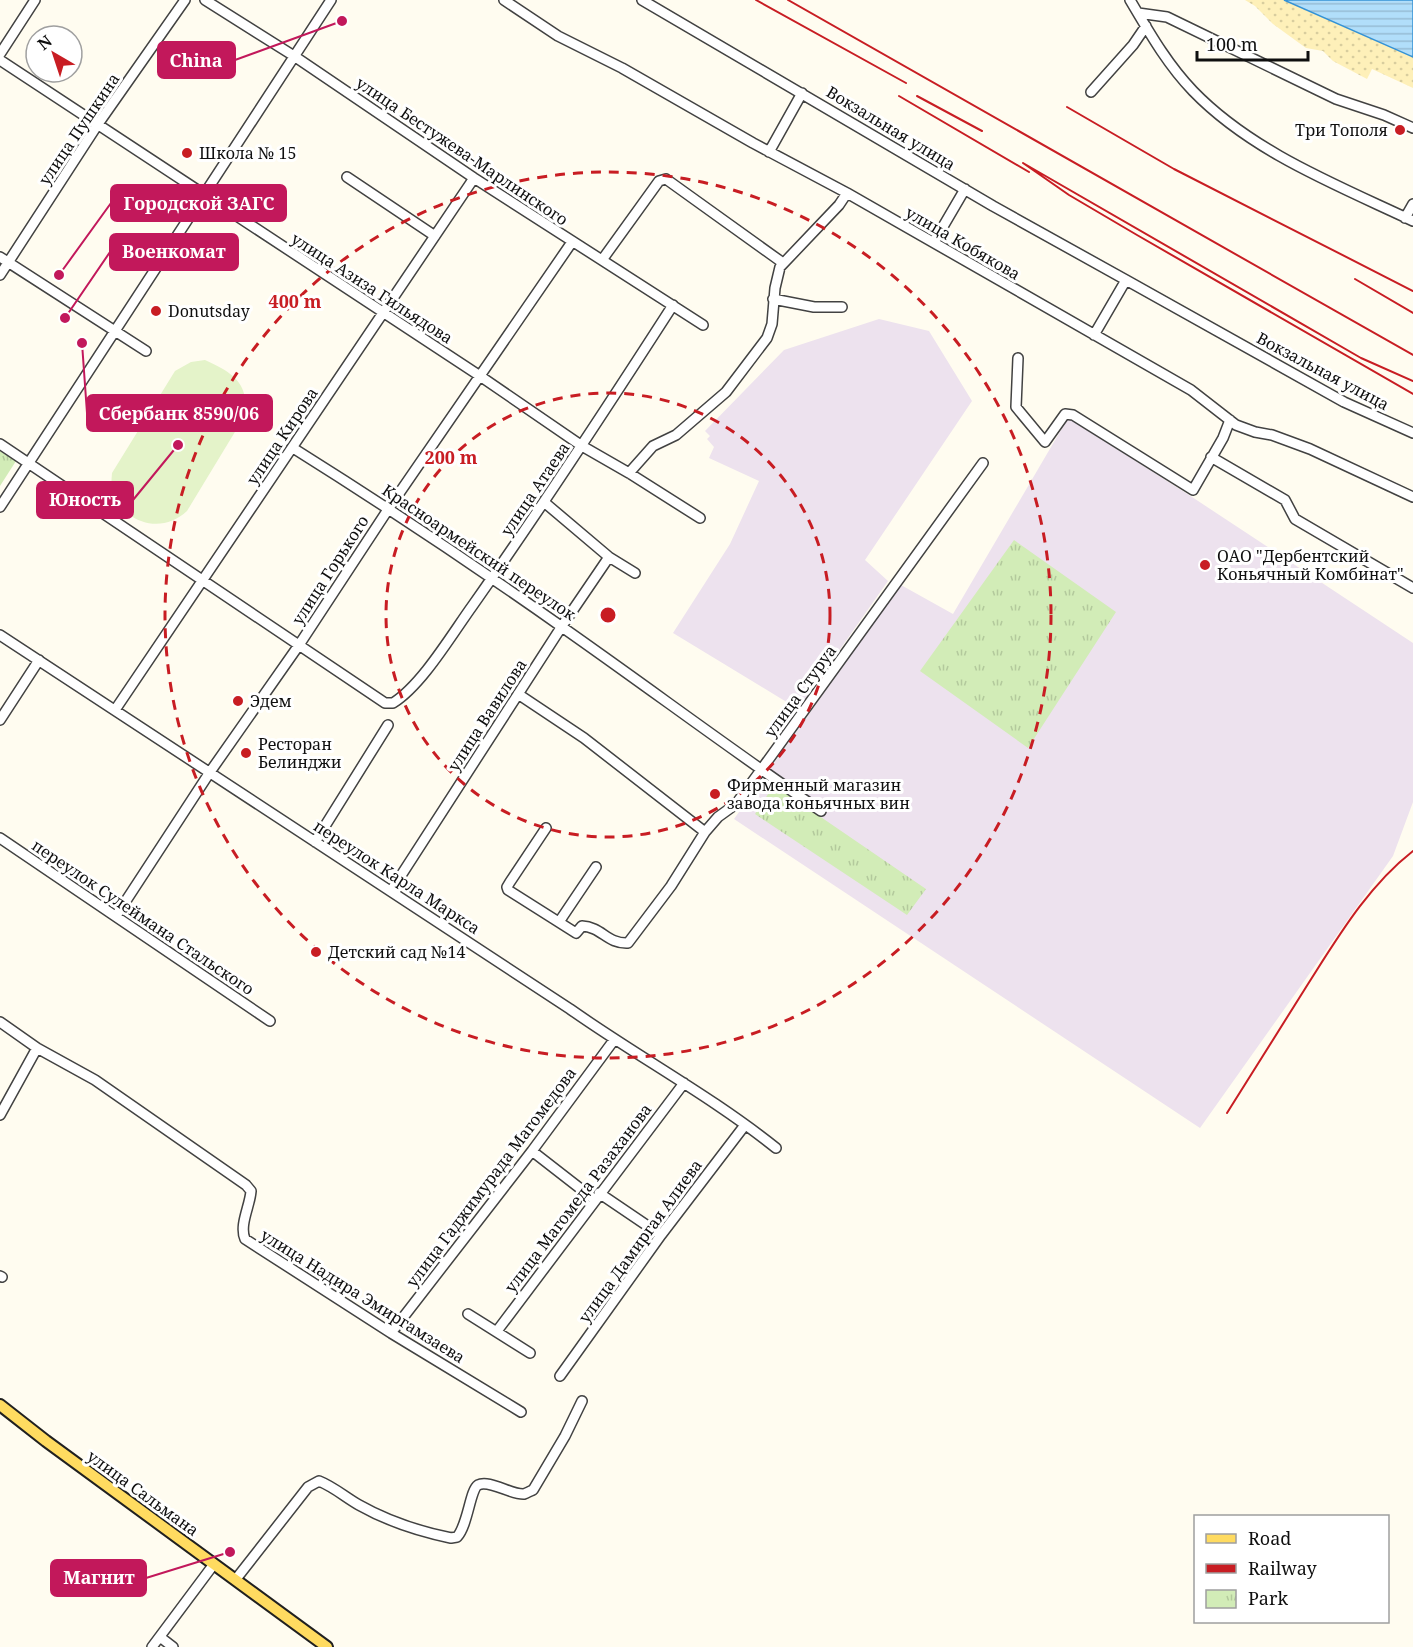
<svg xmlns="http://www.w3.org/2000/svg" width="1413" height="1647" font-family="'Noto Serif',serif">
  <defs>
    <pattern id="sand-dots" width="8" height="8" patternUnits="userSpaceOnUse" patternTransform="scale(1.5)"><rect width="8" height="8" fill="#fef0b9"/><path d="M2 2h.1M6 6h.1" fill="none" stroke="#d8cd9e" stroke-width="1.8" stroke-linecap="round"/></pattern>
    <pattern id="park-tufts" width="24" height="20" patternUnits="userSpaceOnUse" patternTransform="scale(1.5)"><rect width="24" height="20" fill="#d2ecb7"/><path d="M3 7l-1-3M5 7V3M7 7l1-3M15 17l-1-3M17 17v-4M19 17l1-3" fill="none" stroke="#b3c99c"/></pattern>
    <pattern id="water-rules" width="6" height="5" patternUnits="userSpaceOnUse" patternTransform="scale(1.5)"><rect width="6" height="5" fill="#b1defa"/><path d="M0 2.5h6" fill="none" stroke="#97bdd5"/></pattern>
  </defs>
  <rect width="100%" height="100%" fill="#fffcf0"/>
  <path fill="#ede2ee" d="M879,319l50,12 43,70 -107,159 23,21 -90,128 -125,-76 57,-89 29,-63 -50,-23 5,-11 -7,-8 3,-3 -5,-5 79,-81z
    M1068,418l121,77 224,148v159l-20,54 -193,272 -466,-309 167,-234 52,29z"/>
  <path fill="url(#sand-dots)" d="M1245,0h39l129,57v31l-41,-19 -5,10 -34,-18 -10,-10 -17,-3 -33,-24 -18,-18z"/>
  <path fill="url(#park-tufts)" d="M0,451l16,10 -16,25z
    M1014,540l102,72 -88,136 -108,-77z
    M774,785l152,104 -19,26 -152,-101z"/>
  <path fill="#e4f3c9" d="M205,360c27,12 46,24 39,57l-57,94c-17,16 -40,17 -59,3 -5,-3 -11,-8 -13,-13 -4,-9 -4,-18 -3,-28l63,-102 16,-9z"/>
  <path fill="url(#water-rules)" stroke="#3492d5" stroke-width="1.5" d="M1284,0h129v57z"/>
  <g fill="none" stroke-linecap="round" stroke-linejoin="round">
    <defs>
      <path id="minor" d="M205,0l89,56 180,122 229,147
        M504,0l54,36 64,32 131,75 94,50 344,197 45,35 19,7 17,3 38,14 103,48
        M642,0l351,206 133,74 -32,55
        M1130,0c19,32 37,64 63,91 59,61 144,94 220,130
        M1138,13l29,4 169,82 48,16 29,13
        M0,54l35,-54
        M0,60l480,316 102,70 47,27 71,45
        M1091,92l42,-47 13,-19
        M769,152l33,-59
        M347,177l88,59
        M1405,218l8,-14
        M934,242l31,-53
        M0,257l146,94
        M602,260l57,-79 7,-2 117,84
        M0,275l98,-151 87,-124
        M1126,280l218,122 69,31
        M773,299l41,8h28
        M1018,358l-2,49 29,35 20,-28 8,1 120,75 30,-52 7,-18
        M0,444l385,259h8c29,-18 59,-69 80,-98 69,-98 135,-199 200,-300
        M293,448c91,57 181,117 269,179 87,61 171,124 259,184
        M1211,457l74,43 10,19 118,69
        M629,473l24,-27 23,-11 50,-43 41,-54 5,-14 3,-36 5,-21 59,-62 8,-12
        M544,502l65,55 26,16
        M0,507l331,-507
        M0,635l570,374c68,48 141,87 206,139
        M518,694l66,44 121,94
        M115,710l359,-532
        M0,720l39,-60
        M546,828l-36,54 -3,5 1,3 68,43 6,-7c20,1 25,18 46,17l43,-57 34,-54 13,-15 18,-13 25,-34 222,-307
        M0,838l270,183
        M315,842l73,-117
        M391,891l171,-265 47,-69
        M116,916l94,-144 89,-127 90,-137 183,-266
        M559,922l37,-55
        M0,1022l37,26 58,32 151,105 5,6c-1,15 -12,34 -6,48l146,94 130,79
        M0,1115l37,-67
        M532,1151l63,49
        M599,1193l62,42
        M0,1276l2,1
        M468,1314l62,39
        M497,1331l187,-248
        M391,1333l141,-182 82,-111
        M560,1376l101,-141 84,-110
        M236,1579l72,-92 11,-6c15,6 26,16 40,24 30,17 58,26 92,33l6,-1c11,-12 13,-47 21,-52 11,-6 33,10 46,9 3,-1 6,-3 9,-4l32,-54 17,-35
        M160,1637l13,10
        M152,1647l62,-83"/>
      <path id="major" d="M0,1405l46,36 281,206"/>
    </defs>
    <use href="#minor" stroke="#424242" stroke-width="12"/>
    <use href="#major" stroke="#202020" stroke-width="14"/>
    <use href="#minor" stroke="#fff" stroke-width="9"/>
    <use href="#major" stroke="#ffdb60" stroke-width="10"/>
    <path stroke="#c81d23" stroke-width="2" d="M756,0l150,83
      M788,0l625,355
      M899,96l130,76
      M917,96l65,35
      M1067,107l107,62 239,122
      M1355,279l58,34
      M1413,381l-52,-23 -338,-195 46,32 68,40 276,159
      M1227,1113c27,-43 54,-86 81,-129 30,-47 60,-98 105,-133"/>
  </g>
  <g fill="none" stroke="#c81d23" stroke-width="3" stroke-dasharray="10 8">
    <circle cx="608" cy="615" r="222"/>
    <circle cx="608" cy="615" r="443"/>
  </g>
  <g fill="#c81d23" stroke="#fff" stroke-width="2">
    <circle cx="1400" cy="130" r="6"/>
    <circle cx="187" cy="153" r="6"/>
    <circle cx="156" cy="311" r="6"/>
    <circle cx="1205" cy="565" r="6"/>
    <circle cx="238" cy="701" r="6"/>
    <circle cx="246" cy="753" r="6"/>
    <circle cx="715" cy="794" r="6"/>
    <circle cx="316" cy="952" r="6"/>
  </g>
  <g text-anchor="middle" stroke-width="6" stroke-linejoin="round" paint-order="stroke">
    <g font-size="16" fill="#0f0f0f" stroke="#fff">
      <text transform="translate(891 128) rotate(31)" y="6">Вокзальная улица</text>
      <text transform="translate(79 129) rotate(-56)" y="6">улица Пушкина</text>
      <text transform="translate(462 151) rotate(34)" y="6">улица Бестужева-Марлинского</text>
      <text transform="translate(963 243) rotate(30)" y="6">улица Кобякова</text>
      <text transform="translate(372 288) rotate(33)" y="6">улица Азиза Гильядова</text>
      <text transform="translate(1323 371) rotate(28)" y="6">Вокзальная улица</text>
      <text transform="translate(282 436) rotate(-56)" y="6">улица Кирова</text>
      <text transform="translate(535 489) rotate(-56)" y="6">улица Атаева</text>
      <text transform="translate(479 552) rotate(34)" y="6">Красноармейский переулок</text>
      <text transform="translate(330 570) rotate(-57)" y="6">улица Горького</text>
      <text transform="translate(800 691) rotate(-54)" y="6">улица Стуруа</text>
      <text transform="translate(487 715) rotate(-57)" y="6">улица Вавилова</text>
      <text transform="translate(397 877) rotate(33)" y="6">переулок Карла Маркса</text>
      <text transform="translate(143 917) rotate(34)" y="6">переулок Сулеймана Стальского</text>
      <text transform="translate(491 1177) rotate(-53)" y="6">улица Гаджимурада Магомедова</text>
      <text transform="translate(578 1198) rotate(-53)" y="6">улица Магомеда Разаханова</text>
      <text transform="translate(640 1241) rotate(-54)" y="6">улица Дамиргая Алиева</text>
      <text transform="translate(363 1296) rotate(32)" y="6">улица Надира Эмиргамзаева</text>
      <text transform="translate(143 1493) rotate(36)" y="6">улица Сальмана</text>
    </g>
    <g font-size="16" fill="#0f0f0f" stroke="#fff" text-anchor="start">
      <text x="1388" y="136" text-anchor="end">Три Тополя</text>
      <text x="199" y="159">Школа № 15</text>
      <text x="168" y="317">Donutsday</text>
      <text x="1217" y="562">ОАО "Дербентский<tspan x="1217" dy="18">Коньячный Комбинат"</tspan></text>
      <text x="250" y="707">Эдем</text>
      <text x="258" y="750">Ресторан<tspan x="258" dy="18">Белинджи</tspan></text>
      <text x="727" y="791">Фирменный магазин<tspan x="727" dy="18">завода коньячных вин</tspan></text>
      <text x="328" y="958">Детский сад №14</text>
    </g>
  </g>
  <circle cx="608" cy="615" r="9" fill="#c81d23" stroke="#fff" stroke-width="3"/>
  <g font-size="18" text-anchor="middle" font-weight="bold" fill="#c81d23" stroke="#fff" stroke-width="6" stroke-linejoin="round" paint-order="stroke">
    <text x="295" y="308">400 m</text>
    <text x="451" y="464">200 m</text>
  </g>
  <path fill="none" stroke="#c2185b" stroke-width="2" d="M342 21L235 60M59 275L111 203M65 318L110 252M82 343L87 413M178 445L133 500M230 1552L146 1578"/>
  <g fill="#c2185b" stroke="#fff" stroke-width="2">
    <circle cx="342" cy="21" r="6"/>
    <circle cx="59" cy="275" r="6"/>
    <circle cx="65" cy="318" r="6"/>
    <circle cx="82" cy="343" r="6"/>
    <circle cx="178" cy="445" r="6"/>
    <circle cx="230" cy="1552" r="6"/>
  </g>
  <g fill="#c2185b" stroke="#c2185b" stroke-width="2">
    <rect x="158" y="42" width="77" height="36" rx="6"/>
    <rect x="111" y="185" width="175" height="36" rx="6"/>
    <rect x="110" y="234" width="128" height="36" rx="6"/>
    <rect x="87" y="395" width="185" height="36" rx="6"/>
    <rect x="37" y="482" width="96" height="36" rx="6"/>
    <rect x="51" y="1560" width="95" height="36" rx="6"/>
  </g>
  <g font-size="18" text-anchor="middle" font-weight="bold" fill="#fff">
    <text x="196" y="67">China</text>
    <text x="199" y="210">Городской ЗАГС</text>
    <text x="174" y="258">Военкомат</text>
    <text x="179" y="420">Сбербанк 8590/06</text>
    <text x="85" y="506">Юность</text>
    <text x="99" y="1584">Магнит</text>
  </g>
  <rect x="1194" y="1515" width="195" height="108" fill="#ffffff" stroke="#9f9f9f" stroke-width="1.5"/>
  <rect x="1206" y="1534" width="30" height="9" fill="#ffdb60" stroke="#9f9f9f" stroke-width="1.5"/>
  <text x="1248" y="1545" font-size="18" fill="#0f0f0f">Road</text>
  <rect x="1206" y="1564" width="30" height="9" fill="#c81d23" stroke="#9f9f9f" stroke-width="1.5"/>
  <text x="1248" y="1575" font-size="18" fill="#0f0f0f">Railway</text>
  <rect x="1206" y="1590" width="30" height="18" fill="url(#park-tufts)" stroke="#9f9f9f" stroke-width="1.5"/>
  <text x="1248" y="1605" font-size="18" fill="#0f0f0f">Park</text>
  <g transform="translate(54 54) rotate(321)"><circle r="28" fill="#ffffff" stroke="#9f9f9f" stroke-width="1.5"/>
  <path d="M0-4.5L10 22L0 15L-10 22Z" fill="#c81d23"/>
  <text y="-9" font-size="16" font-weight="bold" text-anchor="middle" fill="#0f0f0f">N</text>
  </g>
  <path d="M1197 51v9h111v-9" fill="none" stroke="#0f0f0f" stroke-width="3"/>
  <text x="1206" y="51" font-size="18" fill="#0f0f0f" stroke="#ffffff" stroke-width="4.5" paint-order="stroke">100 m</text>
</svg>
